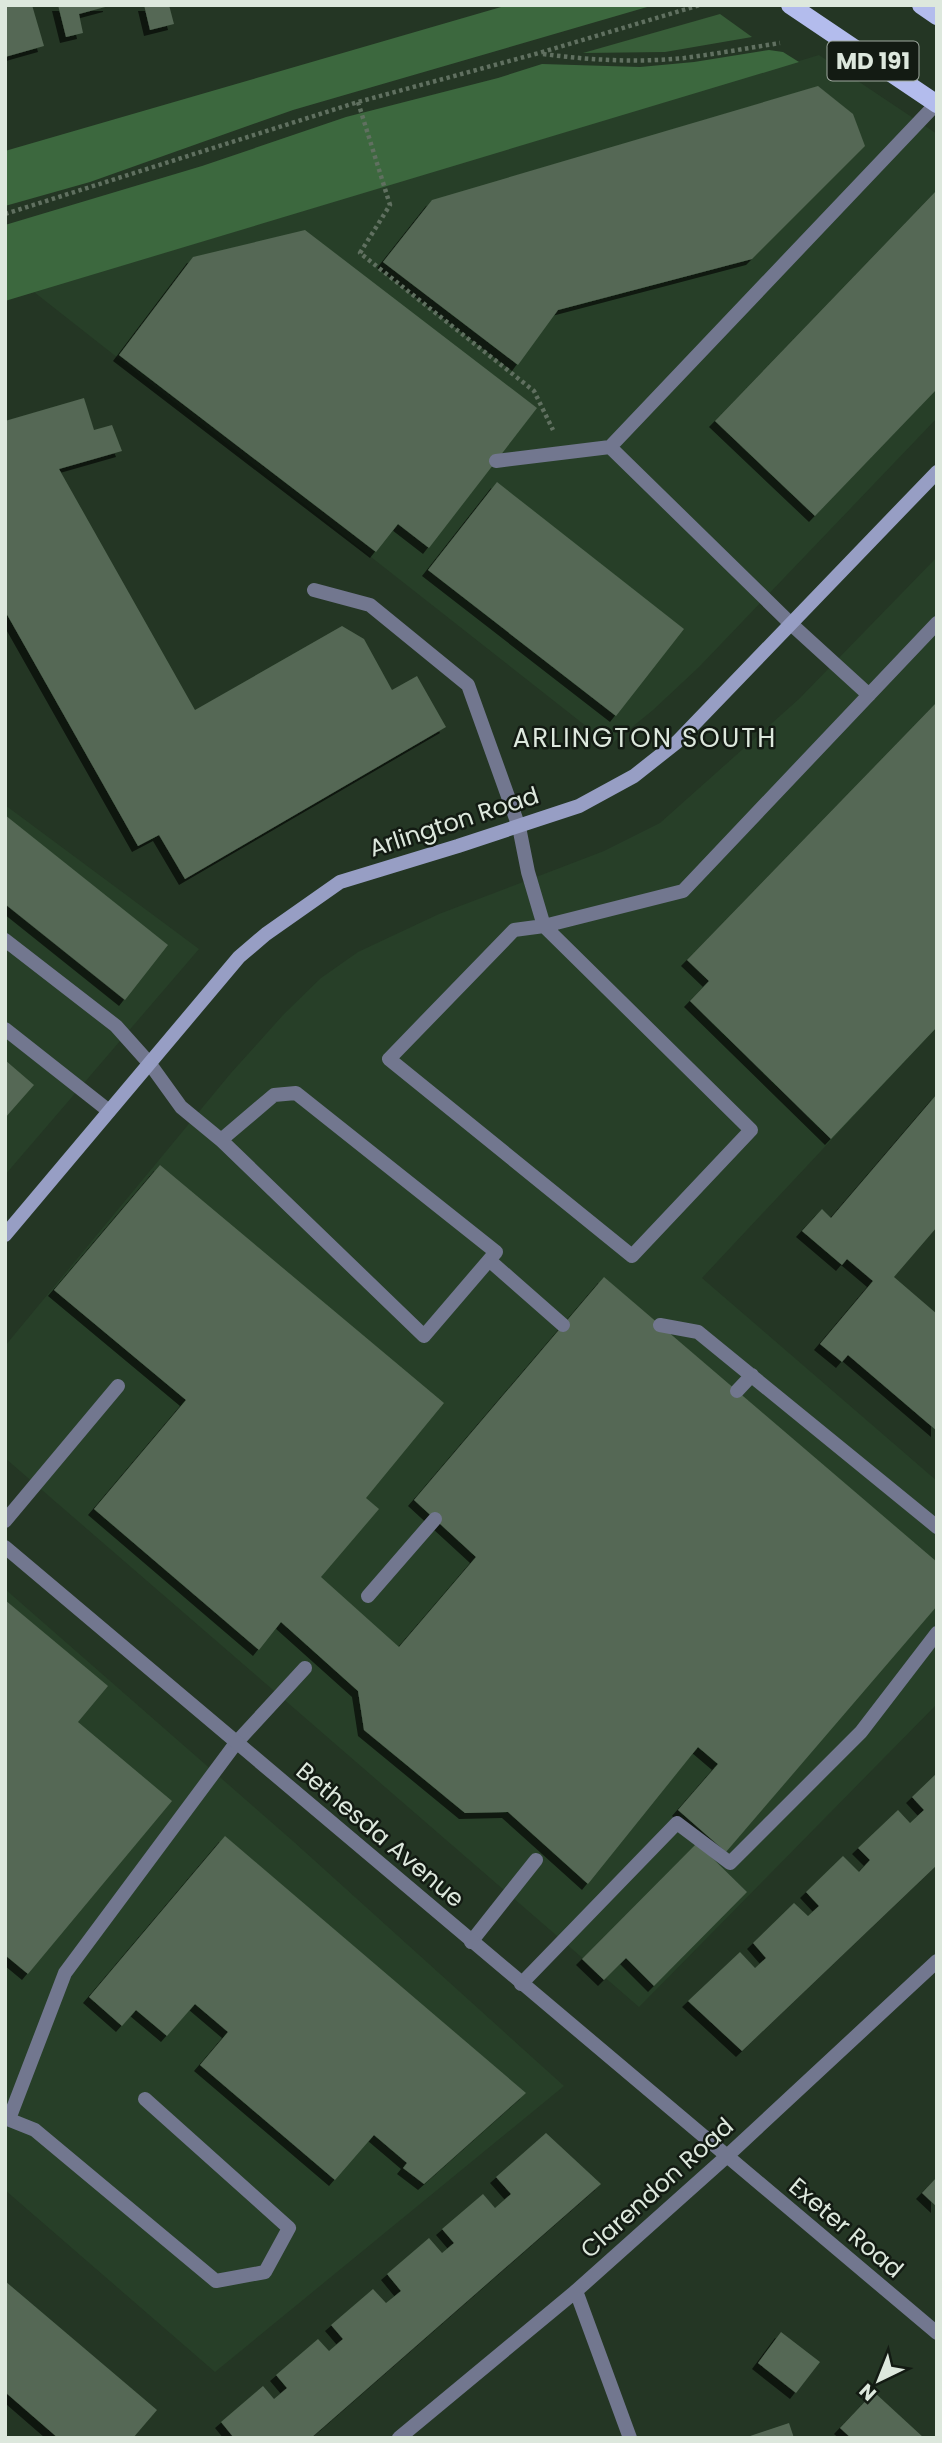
<svg xmlns="http://www.w3.org/2000/svg" width="942" height="2443" font-family="Poppins,sans-serif">
  <defs>
    <filter id="shadow"><feDropShadow dx="-6" dy="6" stdDeviation="0" flood-color="#0009"/></filter>
  </defs>
  <rect width="100%" height="100%" fill="#243624"/>
  <path fill="#273f28" d="M819,55l118,79v284l-238,249 -46,43 -43,35 -576,-453z
    M937,557v470l-235,251 235,203v223l-298,303 -634,-549v-112l226,-273 53,-59 37,-36 37,-26 81,-38 165,-63 56,-28 139,-124z
    M5,805l194,144 -194,226z
    M5,1589l289,253 270,244 -349,286 -210,-182z"/>
  <path fill="#385e39" d="M720,14l32,23 -87,15 -82,1z"/>
  <path fill="#3c683e" d="M508,5h146l-361,105 -203,72 -85,24v-55z
    M769,50l14,2 16,10 -794,239v-76l197,-59 144,-49 152,-39 44,-14 98,3 54,-5z"/>
  <path fill="#546854" filter="url(#shadow)" d="M5,5h27l12,41 -39,11z
    M58,5h51v1l-30,8 4,19 -17,4z
    M144,5h25l5,19 -24,6z
    M818,86l35,28 12,32 -113,113 -194,51 -40,55 -135,-103 49,-62z
    M937,190v199l-122,127 -100,-95z
    M305,230l232,178 -108,140 -31,-24 -22,28 -257,-197 74,-98z
    M84,398l10,32 18,-5 10,26 -63,18 136,241 147,-84 22,13 28,51 25,-14 29,51 -261,152 -26,-44 -21,11 -133,-235v-190z
    M497,482l187,147 -68,87 -188,-146z
    M937,702v325l-106,112 -141,-138 19,-20 -22,-21z
    M5,815l163,130 -43,55 -120,-96z
    M5,1060l29,25 -29,33z
    M937,1094v133l-43,50 43,37v117l-89,-76 -6,7 -22,-18 53,-63 -26,-22 -5,6 -40,-34 20,-22 9,9z
    M160,1165l284,238 -78,95 13,11 -58,68 78,70 77,-90 -62,-57 190,-223 333,285v44l-211,246 -48,-42 40,-46 -20,-17 -110,137 -80,-72 -43,1 -101,-83 -6,-39 -77,-69 -22,28 -165,-141 92,-109 -132,-110z
    M5,1600l103,86 -30,36 94,79 -144,173 -23,-19z
    M937,1773v92l-195,186 -54,-50 52,-49 15,16 11,-10 -13,-15 41,-40 14,13 11,-10 -13,-14 37,-36 16,16 11,-12 -12,-12 40,-38 12,13 14,-13 -12,-13z
    M225,1836l301,257 -102,91 -21,-16 4,-5 -33,-28 -39,45 -135,-115 28,-33 -33,-28 -28,32 -31,-26 -14,16 -33,-29z
    M697,1843l50,49 -93,94 -28,-28 -22,22 -22,-21z
    M546,2133l55,51 -290,254h-77l-13,-16 42,-36 11,13 13,-11 -11,-13 42,-36 11,12 14,-12 -12,-14 42,-36 13,14 15,-12 -14,-17 42,-36 13,15 12,-10 -12,-14 41,-35 12,14 16,-14 -15,-17z
    M937,2177v30l-15,-14z
    M5,2281l152,129 -24,28h-75l-53,-46z
    M781,2332l39,30 -24,31 -38,-30z
    M874,2392l50,46h-73l-11,-10z
    M789,2423l5,15h-47v-1z"/>
  <g fill="none" stroke-linecap="round" stroke-linejoin="round">
    <path stroke="#607060" stroke-width="4.5" stroke-dasharray="3.5 3.5" stroke-linecap="butt" d="M543,54c47,6 93,9 141,4 32,-4 64,-10 96,-15
      M358,102l32,103 -30,48 174,138 19,39
      M5,214l353,-112 181,-49 161,-48"/>
    <path stroke="#72778f" stroke-width="14" d="M610,447l180,176 79,72
      M496,461l114,-14 326,-343
      M314,590l56,15 98,80 51,142 9,45 16,54 139,-35 254,-268
      M544,926l207,204 -119,126 -243,-197 125,-129z
      M5,940l111,86 34,38 31,43 40,33
      M5,1029l104,82
      M296,1093l200,159 -72,84 -203,-196 53,-45z
      M489,1260l74,65
      M660,1325l38,7 239,195
      M737,1391l15,-16
      M5,1521l113,-135
      M368,1596l67,-77
      M471,1942l65,-82
      M521,1984l156,-161 53,40 131,-131 76,-99
      M5,2118l30,12 181,151 49,-9 24,-44 -144,-129
      M9,2119l56,-146 171,-230 69,-75"/>
    <path stroke="#72778f" stroke-width="14" d="M5,1547l932,786
      M576,2291l54,147
      M399,2438l177,-147 150,-134 211,-196"/>
    <path stroke="#979ec4" stroke-width="14" d="M5,1235l234,-278 27,-23 74,-52 118,-36 121,-40 55,-30 43,-34 260,-270"/>
    <path stroke="#b3bced" stroke-width="18" d="M790,5l147,99
      M921,5l16,11"/>
  </g>
  <g text-anchor="middle" stroke-width="5" stroke-linejoin="round" paint-order="stroke">
    <rect fill="#131b13" stroke="#a0aaa0" stroke-width="2" x="827.5" y="41.5" width="91" height="39" rx="5"/>
    <g font-size="23" font-weight="bold" fill="#dde8dd">
      <text x="873" y="69">MD 191</text>
    </g>
    <g font-size="24" fill="#dde8dd" stroke="#131b13">
      <text transform="translate(454 822) rotate(-18)" y="8">Arlington Road</text>
      <text transform="translate(380 1835) rotate(40)" y="8">Bethesda Avenue</text>
      <text transform="translate(657 2188) rotate(-42)" y="8">Clarendon Road</text>
      <text transform="translate(846 2228) rotate(40)" y="8">Exeter Road</text>
    </g>
    <g font-size="26" letter-spacing="2" fill="#dde8dd" stroke="#131b13">
      <text x="645" y="747">ARLINGTON SOUTH</text>
    </g>
  </g>
  <rect width="942" height="2443" fill="none" stroke="#dde8dd" stroke-width="14"/>
  <g transform="translate(879 2380) rotate(223)" stroke="#131b13" stroke-width="5" paint-order="stroke">
  <path d="M0-5L12 26L0 18L-12 26Z" fill="#dde8dd"/>
  <text y="-10" font-size="19" font-weight="bold" text-anchor="middle" fill="#dde8dd">N</text>
  </g>
</svg>
